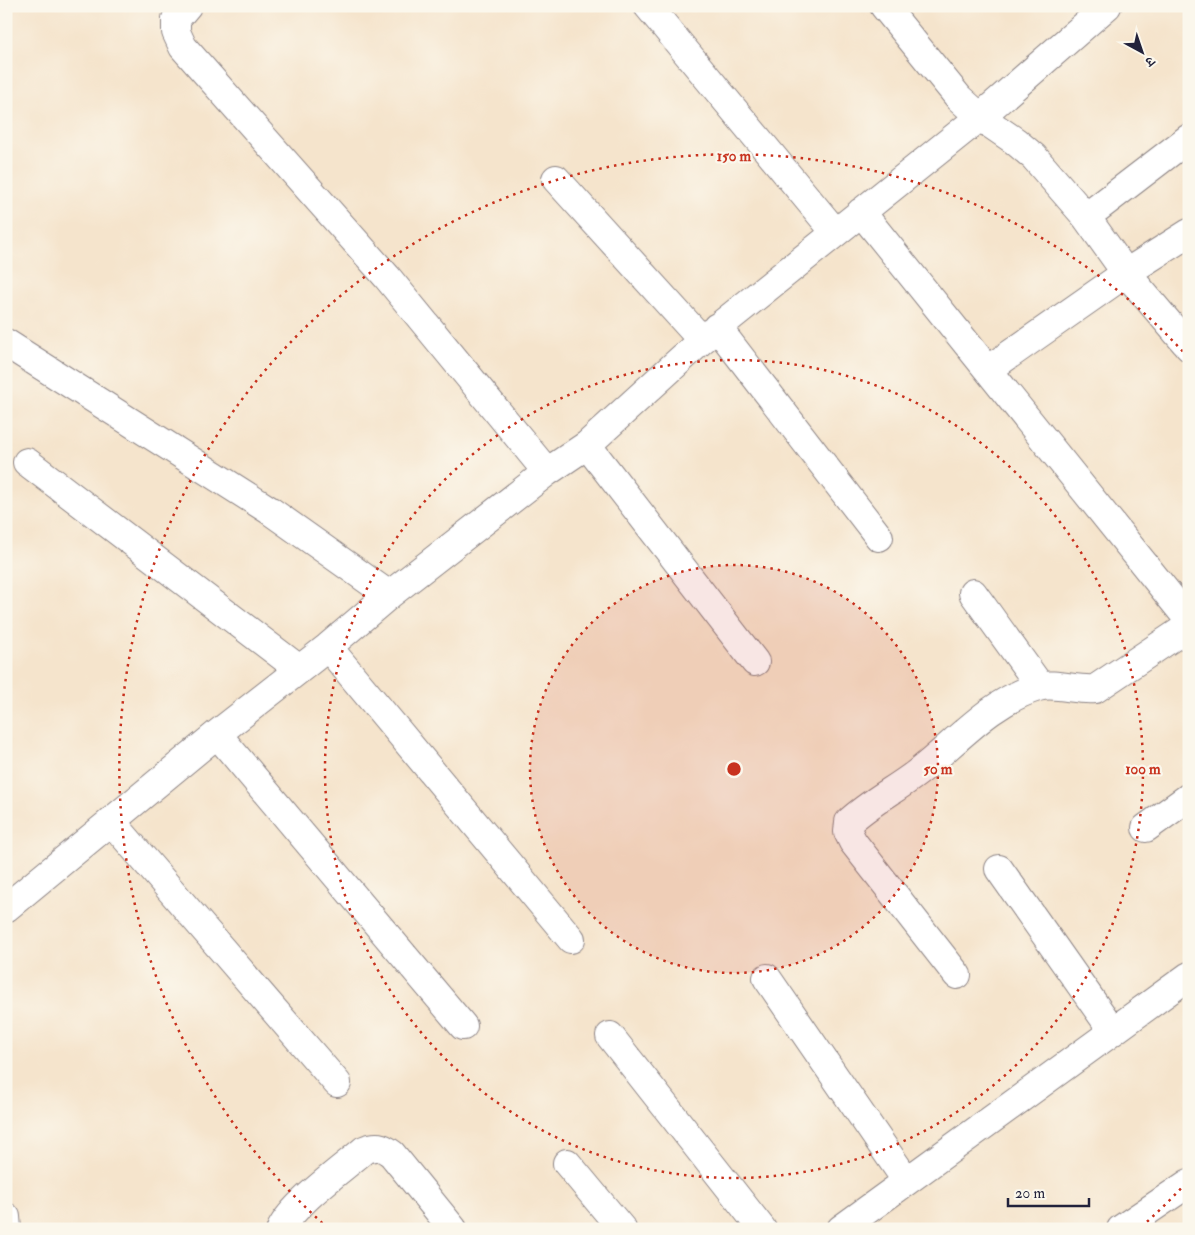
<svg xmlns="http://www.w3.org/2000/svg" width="1195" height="1235" font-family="'IM FELL Double Pica','Noto Serif Devanagari',serif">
  <rect width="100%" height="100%" fill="#fbf7ec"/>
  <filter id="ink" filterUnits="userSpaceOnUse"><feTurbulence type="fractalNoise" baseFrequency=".02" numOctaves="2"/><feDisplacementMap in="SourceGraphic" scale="10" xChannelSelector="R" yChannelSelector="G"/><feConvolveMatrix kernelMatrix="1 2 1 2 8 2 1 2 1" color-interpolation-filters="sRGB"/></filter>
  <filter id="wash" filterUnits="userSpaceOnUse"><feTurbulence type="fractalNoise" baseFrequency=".0096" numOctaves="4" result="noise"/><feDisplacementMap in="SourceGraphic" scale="20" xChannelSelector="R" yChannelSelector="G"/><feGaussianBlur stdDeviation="1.12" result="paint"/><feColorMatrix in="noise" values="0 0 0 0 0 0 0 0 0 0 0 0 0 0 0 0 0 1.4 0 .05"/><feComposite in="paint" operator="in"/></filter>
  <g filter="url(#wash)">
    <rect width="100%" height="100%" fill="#f5e4cc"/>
  </g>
  <g filter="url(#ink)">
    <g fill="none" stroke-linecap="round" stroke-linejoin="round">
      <defs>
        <path id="street" d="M187,6l-11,13v13l7,15 204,230 160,195
          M648,6l187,226
          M884,6l75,92 21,19 35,24 19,16 52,60 40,56 63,74
          M556,179l146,161
          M861,212l328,408
          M1086,217l103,-79
          M717,327l162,210
          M6,343l263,167 120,85
          M989,369l137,-96 63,-40
          M587,445l168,217
          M27,462l272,207
          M973,593l67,93
          M328,647l243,292
          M217,734l246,292
          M111,821l226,262
          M1146,828l43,-31
          M999,869l114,162
          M6,908l211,-174 111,-87 61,-52 158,-123 40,-27 115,-105 278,-223 127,-111
          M957,975l-104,-133 -5,-10 1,-10c20,-19 46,-32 68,-49 39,-30 72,-71 121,-86 17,-5 39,4 57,2l94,-63
          M767,978l139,202
          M610,1036l152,193
          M567,1163l55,66
          M6,1217l1,12
          M281,1229c13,-26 60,-59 83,-79 12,-5 18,-4 28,4l61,75
          M841,1229l348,-253
          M1121,1229l68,-46"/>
      </defs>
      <use href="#street" stroke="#8c8384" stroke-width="30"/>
      <use href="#street" stroke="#fff" stroke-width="28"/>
    </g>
  </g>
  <circle cx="734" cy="769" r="204" fill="#c8321e" fill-opacity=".12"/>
  <g fill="none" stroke="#c8321e" stroke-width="2.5" stroke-dasharray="2.5 5">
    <circle cx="734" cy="769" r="204"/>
    <circle cx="734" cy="769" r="409"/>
    <path d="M1186 1183A613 613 0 0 1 1140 1228M328 1228A613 613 0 1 1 1186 355"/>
  </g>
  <circle cx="734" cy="769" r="8" fill="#c8321e" stroke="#fbf7ec" stroke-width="2.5"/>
  <g font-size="15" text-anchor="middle" font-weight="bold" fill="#c8321e" stroke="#fbf7ec" stroke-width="4.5" stroke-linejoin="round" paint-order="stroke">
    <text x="734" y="161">150 m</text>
    <text x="938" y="774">50 m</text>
    <text x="1143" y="774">100 m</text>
  </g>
  <rect width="1195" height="1235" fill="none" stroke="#fbf7ec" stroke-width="25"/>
  <g transform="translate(1142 52) rotate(140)" stroke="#fbf7ec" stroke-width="4" paint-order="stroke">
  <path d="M0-4L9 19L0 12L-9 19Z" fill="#22223b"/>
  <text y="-8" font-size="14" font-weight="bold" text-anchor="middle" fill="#22223b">उ</text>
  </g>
  <path d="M1008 1198v8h81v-8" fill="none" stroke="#22223b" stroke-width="2.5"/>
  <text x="1015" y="1198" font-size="15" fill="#22223b" stroke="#fbf7ec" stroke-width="4" paint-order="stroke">20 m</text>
</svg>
